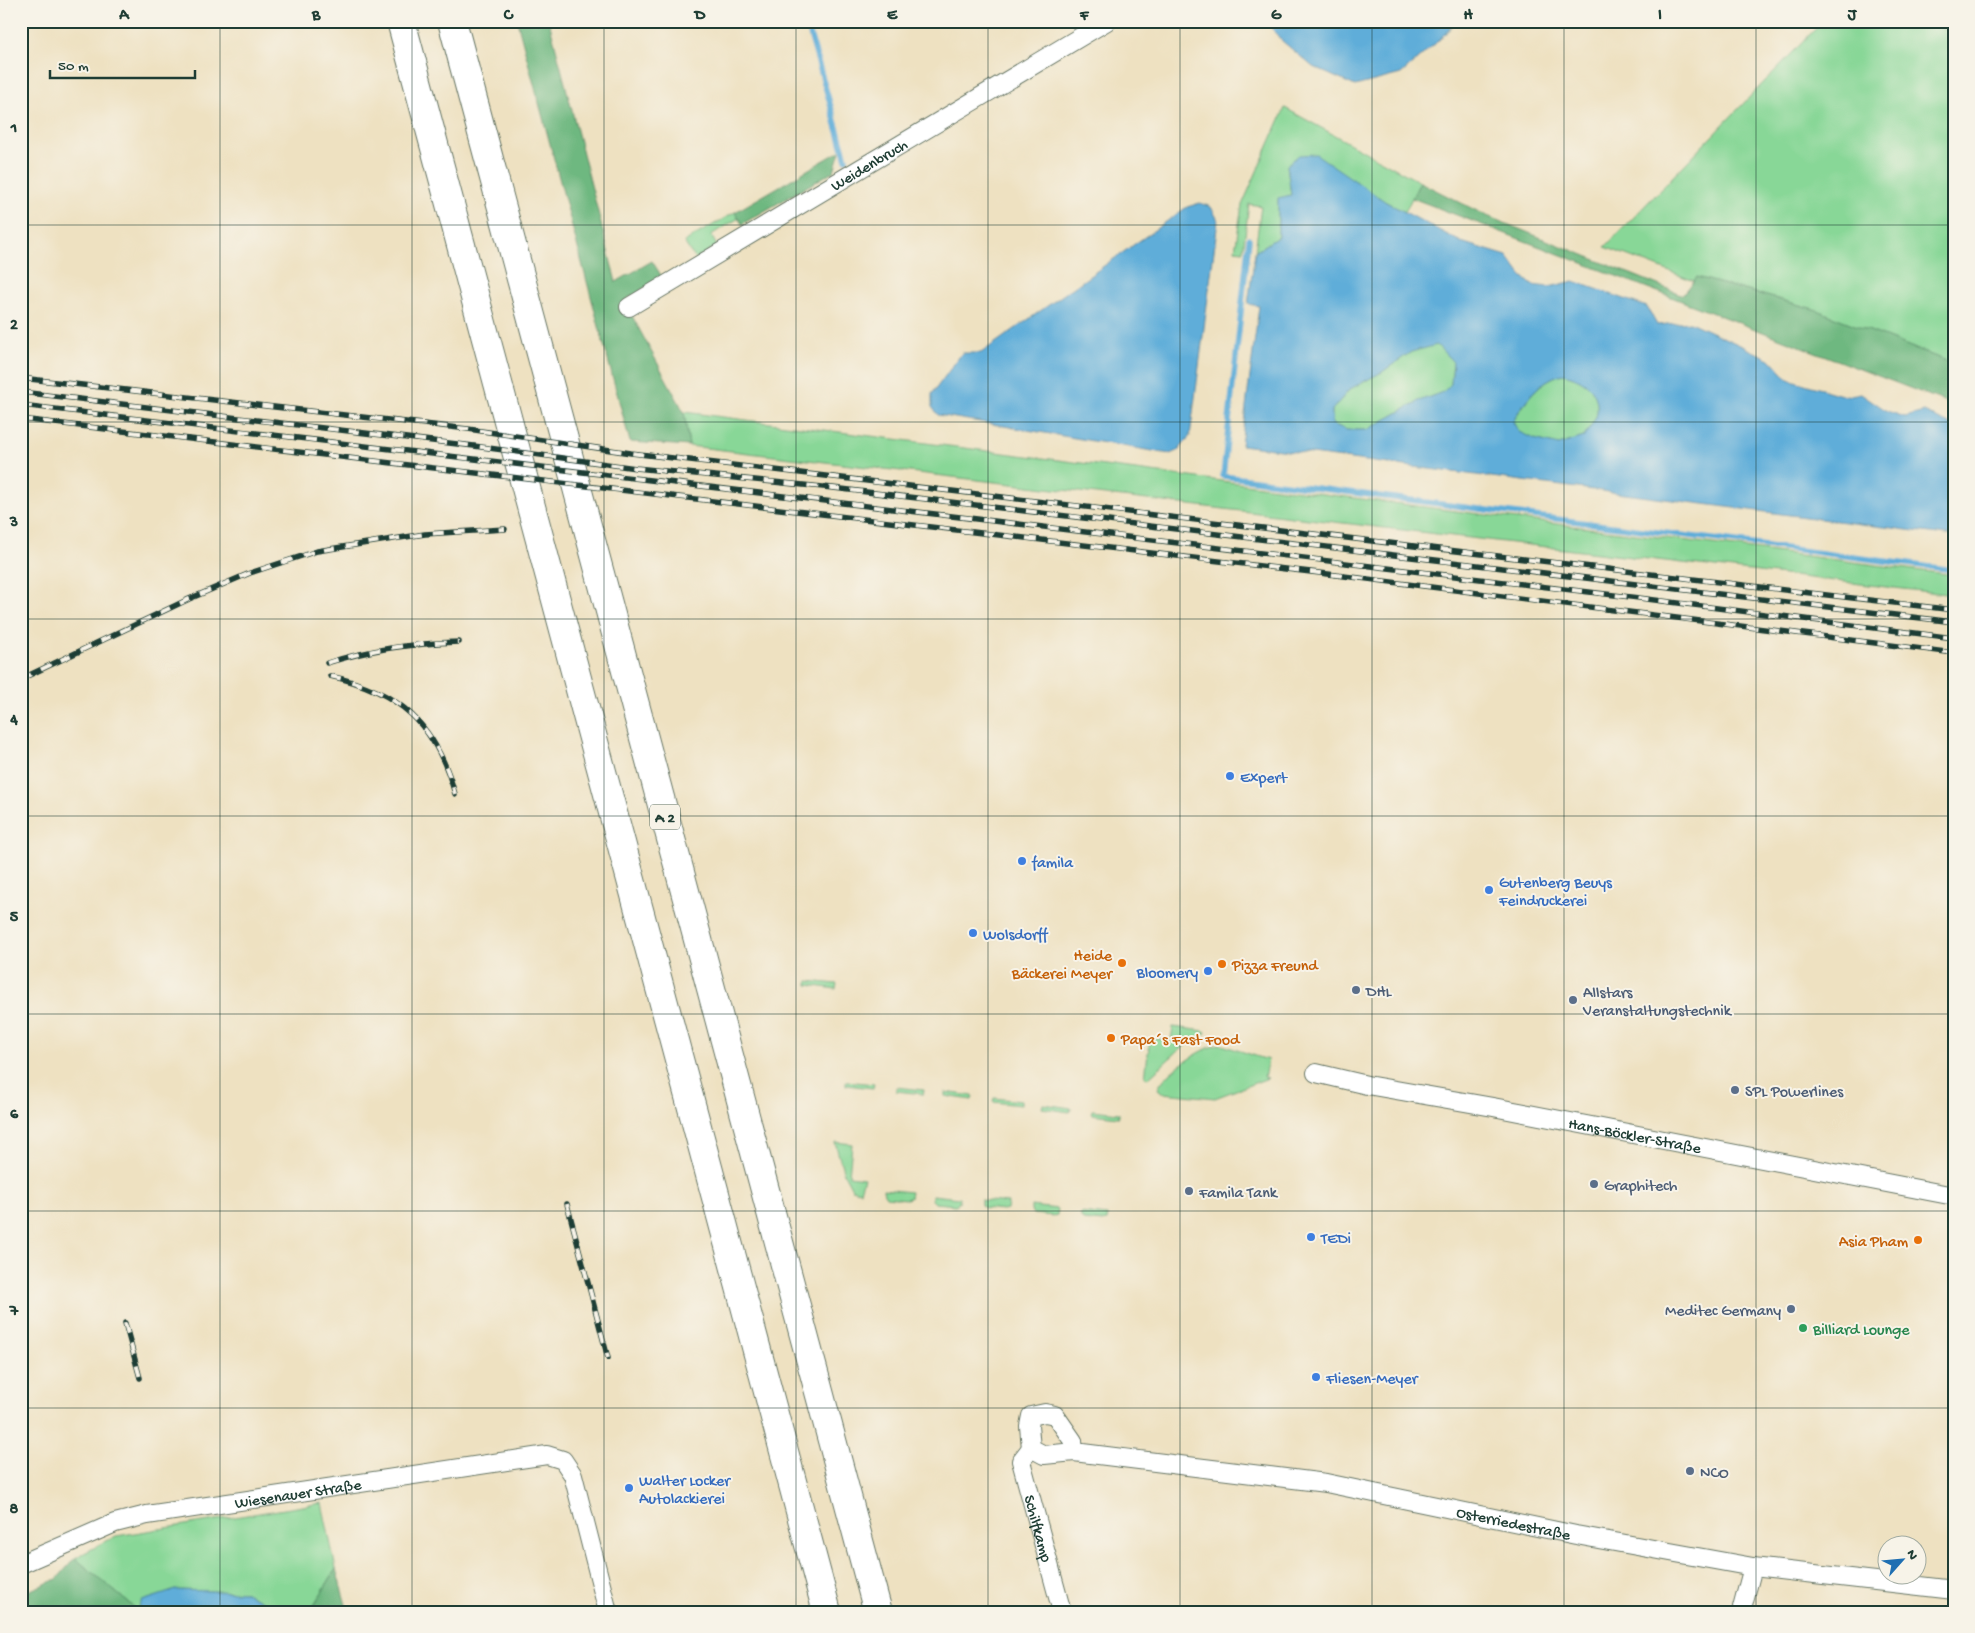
<svg xmlns="http://www.w3.org/2000/svg" width="1975" height="1633" font-family="'Gochi Hand',sans-serif">
  <rect width="100%" height="100%" fill="#f7f3e8"/>
  <filter id="ink" filterUnits="userSpaceOnUse"><feTurbulence type="fractalNoise" baseFrequency=".02" numOctaves="2"/><feDisplacementMap in="SourceGraphic" scale="10" xChannelSelector="R" yChannelSelector="G"/><feConvolveMatrix kernelMatrix="1 2 1 2 8 2 1 2 1" color-interpolation-filters="sRGB"/></filter>
  <filter id="wash" filterUnits="userSpaceOnUse"><feTurbulence type="fractalNoise" baseFrequency=".0096" numOctaves="4" result="noise"/><feDisplacementMap in="SourceGraphic" scale="20" xChannelSelector="R" yChannelSelector="G"/><feGaussianBlur stdDeviation="1.12" result="paint"/><feColorMatrix in="noise" values="0 0 0 0 0 0 0 0 0 0 0 0 0 0 0 0 0 1.4 0 .05"/><feComposite in="paint" operator="in"/></filter>
  <g filter="url(#wash)">
    <rect width="100%" height="100%" fill="#eee1c1"/>
    <path fill="#88d797" stroke="#548a66" d="M1823,21h96l35,11v332l-140,-55 -117,-32 -3,4 -89,-34z
      M1285,108l135,74 -15,30 -19,-10 -99,-37 4,30 -13,4v38l-23,15 6,-46 -12,-2 -6,47 -8,-1 7,-45z
      M735,212l4,6 -28,17 6,11 -22,13 -11,-17z
      M1437,344l16,18 -2,23 -8,7 -24,9 -52,29h-20l-15,-6v-14l18,-21 32,-17 29,-20z
      M1563,374c20,4 37,16 34,39 -1,7 -9,17 -13,24l-25,8 -25,-6 -16,-7 -5,-10c11,-20 27,-43 50,-48z
      M684,412l1270,163v20l-1265,-149z
      M808,981l29,3 -1,5 -28,-4z
      M1173,1027l32,4 1,2 -15,8 -13,10 -30,27 -3,-1 5,-39 21,2z
      M1219,1044l49,16 -4,17 4,1 -53,20 -52,-5 -5,-4c5,-16 45,-41 61,-45z
      M846,1081l28,3 -1,4 -27,-3z
      M896,1087l28,3 -1,4 -27,-3z
      M945,1092l28,4 -1,4 -27,-4z
      M994,1098l27,3v4l-28,-3z
      M1043,1104l28,4 -1,4 -28,-4z
      M1092,1110l27,3v4l-28,-3z
      M835,1142l17,2 -3,32 15,2 -4,13 -8,-2 -8,-15z
      M883,1189l28,3 -1,6 -4,1 -20,-2 -2,-3z
      M932,1195l28,3 -1,5 -4,2 -20,-2 -3,-3z
      M981,1200l27,3 -1,6 -4,1 -19,-2 -3,-3z
      M1031,1206l27,3 -1,6 -4,1 -20,-2 -2,-3z
      M1080,1213l28,3 -1,5 -4,1 -20,-2 -2,-3z
      M322,1503l14,66 -26,43h-26l-40,-20 -68,-2 -33,11 -6,9 -62,-52 41,-22z"/>
    <path fill="#6eb880" stroke="#467a5a" d="M517,21h32l67,261 36,-21 10,16 -38,24 60,111 5,34 -59,-4z
      M840,151l-6,20 -92,53 -7,-12z
      M1420,182l67,34 196,79 14,-18 117,32 140,55v41l-542,-207z
      M75,1558l62,52v2h-116v-18l36,-15z
      M336,1569l12,43h-38z"/>
    <path fill="#5fadd9" stroke="#3f7586" fill-rule="evenodd" d="M1266,21h191l-21,22 -35,31 -46,12 -42,-19 -32,-27z
      M1316,154l70,48 75,40 46,14 14,19 11,10 17,2 25,-6 73,26 10,18 33,-3 80,37 18,20 57,17 16,-3 26,18 18,6 19,-5 27,13 3,4v107l-713,-91 18,-139 -11,-2 7,-52 23,-15v-39l13,-3 -4,-30 12,-10zM1437,345l16,17 -2,22 -8,8 -24,9 -52,29h-20l-15,-6v-14l18,-21 32,-17 29,-20zM1563,374c20,4 37,16 34,39 -1,7 -9,17 -13,24l-25,8 -25,-6 -15,-7 -6,-10c10,-20 27,-43 50,-48z
      M1200,203l11,4 7,13 -28,216 -11,14 -9,4 -232,-39 -6,-8v-13l30,-41h19l206,-146z
      M176,1590l68,2 40,20h-147l5,-11z"/>
    <g fill="none" stroke-linecap="round" stroke-linejoin="round">
      <path stroke="#5fadd9" stroke-width="5.5" d="M809,21l1,13 36,125
        M1249,239l-26,237 731,94"/>
    </g>
  </g>
  <g filter="url(#ink)">
    <g fill="none" stroke-linecap="round" stroke-linejoin="round">
      <defs>
        <g id="street">
          <path id="s1" d="M629,307l478,-286"/>
          <path id="s2" d="M1316,1073l51,12 126,22 461,89"/>
          <path id="s3" d="M1031,1448l-10,13 41,151"/>
          <path id="s4" d="M1074,1452l-1,-11 -18,-26 -10,-2 -14,3 -2,10 2,22 13,7 30,-3 252,31 250,52 177,32 201,23"/>
          <path id="s5" d="M21,1564l94,-41 32,-8 400,-60 16,5 10,15 35,137"/>
          <path d="M1741,1612l12,-45"/>
        </g>
        <path id="highway" d="M401,21l426,1591
          M452,21l426,1591"/>
      </defs>
      <use href="#street" stroke="#677665" stroke-width="20"/>
      <use href="#highway" stroke="#677665" stroke-width="30"/>
      <use href="#street" stroke="#fff" stroke-width="18"/>
      <use href="#highway" stroke="#fff" stroke-width="28"/>
      <defs>
        <path id="rail" d="M21,378l447,51 163,24 1323,157
          M21,392l453,54 162,22 197,20 1121,134
          M21,405l1618,193 315,40
          M21,419l1307,155 626,79
          M327,663c44,-14 86,-20 132,-21
          M330,676c70,15 106,49 125,118
          M21,679l168,-80 61,-26 67,-22 108,-17 80,-5
          M567,1204l41,154
          M125,1323l15,55"/>
      </defs>
      <use href="#rail" stroke="#1f3d34" stroke-width="5.5"/>
      <use href="#rail" stroke="#f7f3e8" stroke-width="4" stroke-dasharray="11" stroke-linecap="butt"/>
    </g>
  </g>
  <path fill="none" stroke="#1f3d34" stroke-width="1" stroke-opacity="0.55" d="M220,21v1591M412,21v1591M604,21v1591M796,21v1591M988,21v1591M1180,21v1591M1372,21v1591M1564,21v1591M1756,21v1591M21,225h1933M21,422h1933M21,619h1933M21,816h1933M21,1014h1933M21,1211h1933M21,1408h1933"/>
  <g fill="#3f7fe0" stroke="#f7f3e8" stroke-width="2">
    <circle cx="1230" cy="776" r="5"/>
    <circle cx="1022" cy="861" r="5"/>
    <circle cx="1489" cy="890" r="5"/>
    <circle cx="973" cy="933" r="5"/>
    <circle cx="1208" cy="971" r="5"/>
    <circle cx="1311" cy="1237" r="5"/>
    <circle cx="1316" cy="1377" r="5"/>
    <circle cx="629" cy="1488" r="5"/>
  </g>
  <g fill="#e8710a" stroke="#f7f3e8" stroke-width="2">
    <circle cx="1122" cy="963" r="5"/>
    <circle cx="1222" cy="964" r="5"/>
    <circle cx="1111" cy="1038" r="5"/>
    <circle cx="1918" cy="1240" r="5"/>
  </g>
  <g fill="#5c6f8a" stroke="#f7f3e8" stroke-width="2">
    <circle cx="1356" cy="990" r="5"/>
    <circle cx="1573" cy="1000" r="5"/>
    <circle cx="1735" cy="1090" r="5"/>
    <circle cx="1594" cy="1184" r="5"/>
    <circle cx="1189" cy="1191" r="5"/>
    <circle cx="1791" cy="1309" r="5"/>
    <circle cx="1690" cy="1471" r="5"/>
  </g>
  <circle fill="#2e9e5b" stroke="#f7f3e8" stroke-width="2" cx="1803" cy="1328" r="5"/>
  <g text-anchor="middle" stroke-width="4" stroke-linejoin="round" paint-order="stroke">
    <rect fill="#f7f3e8" stroke="#60746a" stroke-width="1" x="650" y="804.5" width="30" height="25" rx="4"/>
    <g font-size="15" font-weight="bold" fill="#1f3d34">
      <text x="665" y="822">A 2</text>
    </g>
    <g font-size="16" fill="#1f3d34" stroke="#f7f3e8">
      <text dy="6" stroke="none"><textPath href="#s1" startOffset="279">Weidenbruch</textPath></text>
      <text dy="6" stroke="none"><textPath href="#s2" startOffset="325">Hans-Böckler-Straße</textPath></text>
      <text dy="6" stroke="none"><textPath href="#s5" startOffset="288">Wiesenauer Straße</textPath></text>
      <text dy="6" stroke="none"><textPath href="#s4" startOffset="590">Osterriedestraße</textPath></text>
      <text dy="6" stroke="none"><textPath href="#s3" startOffset="86">Schilfkamp</textPath></text>
    </g>
    <g font-size="16" fill="#366cbe" stroke="#f7f3e8" text-anchor="start">
      <text x="1240" y="782">Expert</text>
      <text x="1032" y="867">famila</text>
      <text x="1499" y="887">Gutenberg Beuys<tspan x="1499" dy="18">Feindruckerei</tspan></text>
      <text x="983" y="939">Wolsdorff</text>
      <text x="1198" y="977" text-anchor="end">Bloomery</text>
      <text x="1321" y="1243">TEDi</text>
      <text x="1326" y="1383">Fliesen-Meyer</text>
      <text x="639" y="1485">Walter Locker<tspan x="639" dy="18">Autolackierei</tspan></text>
    </g>
    <g font-size="16" fill="#c56008" stroke="#f7f3e8" text-anchor="end">
      <text x="1112" y="960">Heide<tspan x="1112" dy="18">Bäckerei Meyer</tspan></text>
      <text x="1232" y="970" text-anchor="start">Pizza Freund</text>
      <text x="1121" y="1044" text-anchor="start">Papa´s Fast Food</text>
      <text x="1908" y="1246">Asia Pham</text>
    </g>
    <g font-size="16" fill="#4e5e75" stroke="#f7f3e8" text-anchor="start">
      <text x="1366" y="996">DHL</text>
      <text x="1583" y="997">Allstars<tspan x="1583" dy="18">Veranstaltungstechnik</tspan></text>
      <text x="1745" y="1096">SPL Powerlines</text>
      <text x="1604" y="1190">Graphitech</text>
      <text x="1199" y="1197">Famila Tank</text>
      <text x="1781" y="1315" text-anchor="end">Meditec Germany</text>
      <text x="1700" y="1477">NCO</text>
    </g>
    <g font-size="16" fill="#27864d" stroke="#f7f3e8" text-anchor="start">
      <text x="1813" y="1334">Billiard Lounge</text>
    </g>
  </g>
  <rect width="1975" height="1633" fill="none" stroke="#f7f3e8" stroke-width="55"/>
  <g transform="translate(1902 1560) rotate(63)"><circle r="24" fill="#f7f3e8" stroke="#a1aaa0"/>
  <path d="M0-4L9 19L0 12L-9 19Z" fill="#1f6fb2"/>
  <text y="-8" font-size="14" font-weight="bold" text-anchor="middle" fill="#1f3d34">N</text>
  </g>
  <path d="M50 70v8h145v-8" fill="none" stroke="#1f3d34" stroke-width="2.5"/>
  <text x="58" y="70" font-size="15" fill="#1f3d34" stroke="#f7f3e8" stroke-width="4" paint-order="stroke">50 m</text>
  <rect x="28" y="28" width="1920" height="1578" fill="none" stroke="#1f3d34" stroke-width="2"/>
  <g font-size="16" text-anchor="middle" font-weight="bold" fill="#1f3d34">
    <text x="124" y="19">A</text>
    <text x="316" y="19">B</text>
    <text x="508" y="19">C</text>
    <text x="700" y="19">D</text>
    <text x="892" y="19">E</text>
    <text x="1084" y="19">F</text>
    <text x="1276" y="19">G</text>
    <text x="1468" y="19">H</text>
    <text x="1660" y="19">I</text>
    <text x="1852" y="19">J</text>
    <text x="14" y="132">1</text>
    <text x="14" y="329">2</text>
    <text x="14" y="526">3</text>
    <text x="14" y="724">4</text>
    <text x="14" y="921">5</text>
    <text x="14" y="1118">6</text>
    <text x="14" y="1315">7</text>
    <text x="14" y="1513">8</text>
  </g>
</svg>
